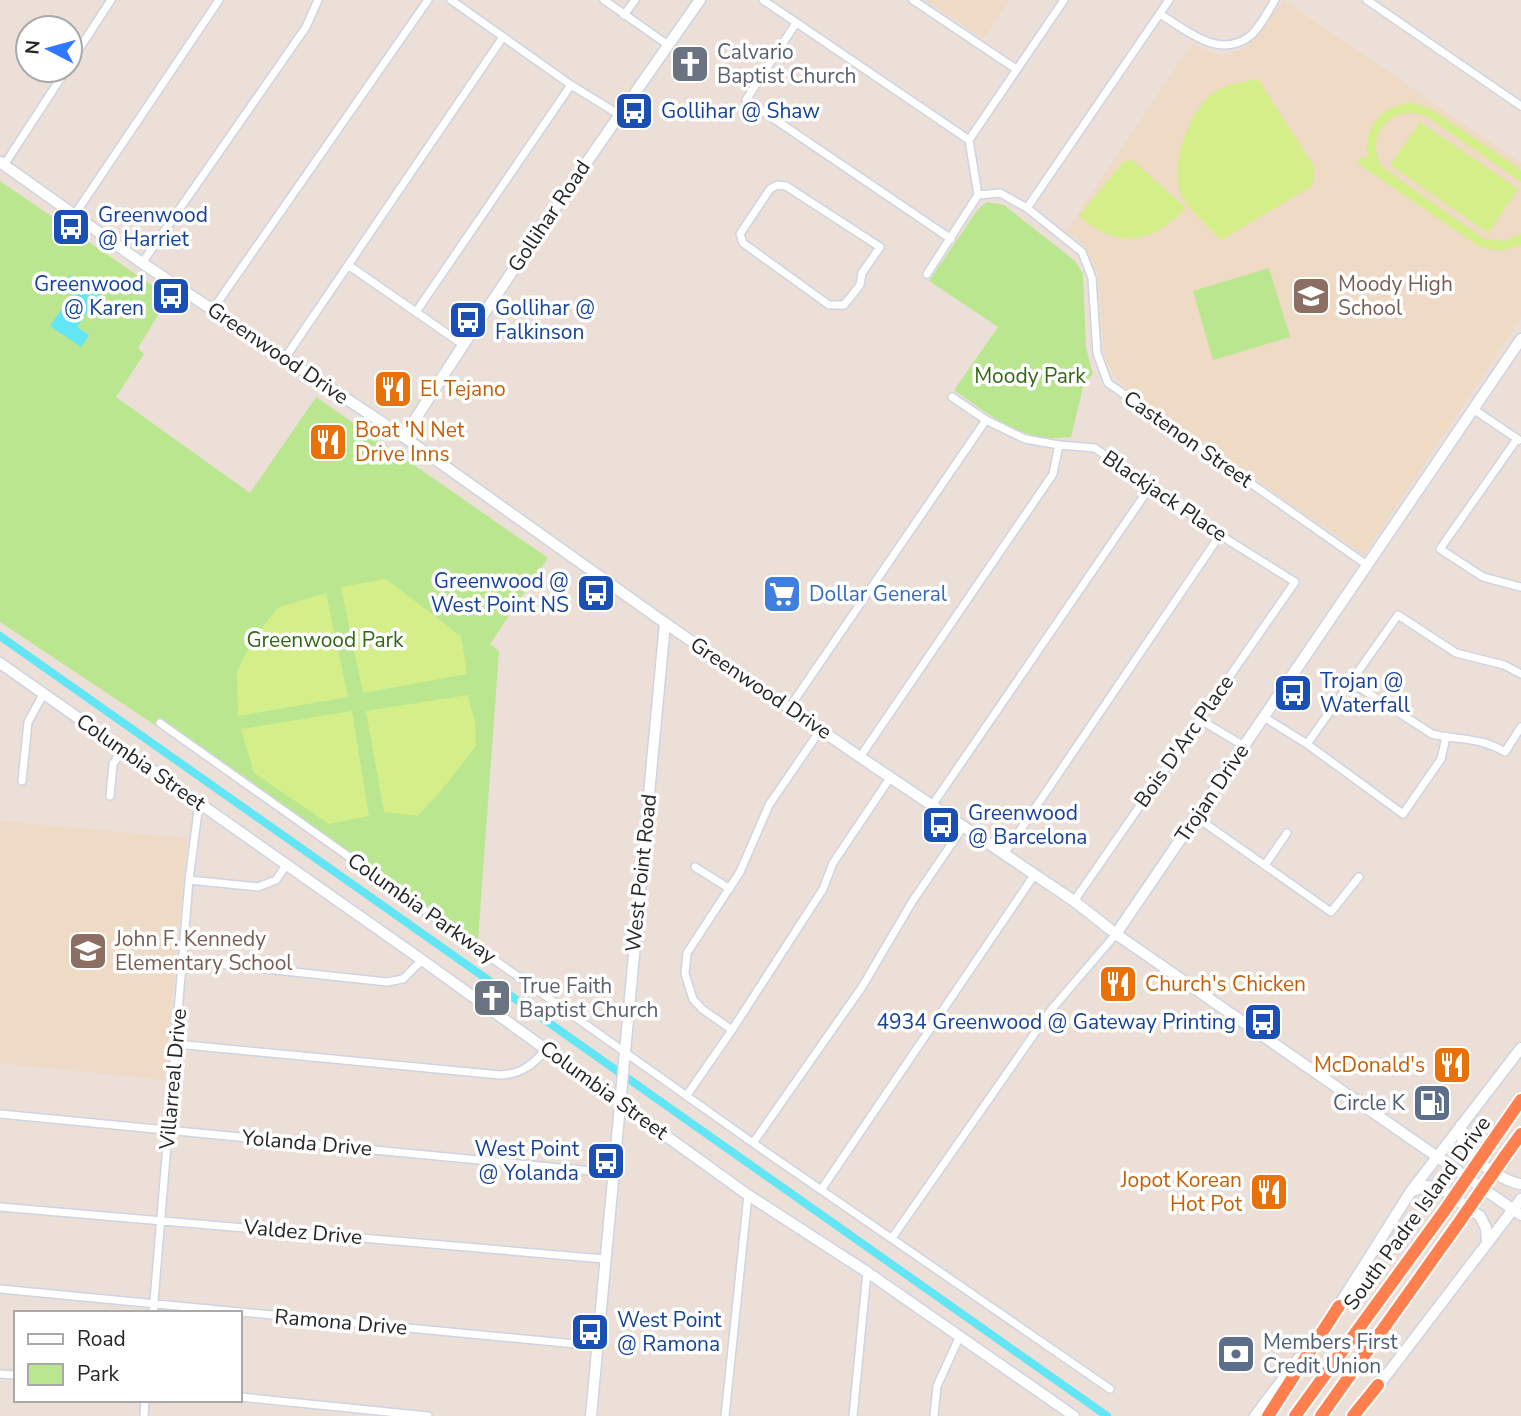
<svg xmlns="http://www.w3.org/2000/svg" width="1521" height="1416" font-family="'Nunito Sans',sans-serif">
  <rect width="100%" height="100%" fill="#ebdfd7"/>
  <path fill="#eedac5" d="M925,0h85l-26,39z
    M1284,0l237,163v155l-157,237 -235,-164 -15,-15 -9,-17 -7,-84 -14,-30 -18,-14 126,-187 29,12 22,-7z
    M0,821l187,17 -23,242 -164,-17z"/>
  <path fill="#bbe690" d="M0,181l169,116 -31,51 6,6 -28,43 134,96 66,-96 232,161 -58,86 9,7 -21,289 -478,-318z
    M987,202l17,3 71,56 8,13 3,74 7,26 -9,9 -13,54c-49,7 -79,-21 -117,-47l44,-63 -69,-46 49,-72z
    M1269,268l21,69 -77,23 -20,-69z"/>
  <path fill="#d4ee8a" d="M1258,79l57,89 -3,18 -91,54c-13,-14 -32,-29 -40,-46 -12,-27 8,-83 31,-100 14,-10 30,-12 46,-15z
    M1415,103l19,8 87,59v12l-92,-64c-34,-18 -67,17 -47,49l102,72 21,2 16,-8v12l-21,6 -20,-4 -123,-84 5,-7 6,3c-6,-31 15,-57 47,-56z
    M1420,122l98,67 -30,44 -98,-68z
    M1132,160l54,48c-35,36 -67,42 -107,8l45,-55z
    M386,579l75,57 6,38 -104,19 -22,-106z
    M326,593l22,104 -110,19 -1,-44 16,-33 26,-32z
    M468,695l7,28 1,23 -36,46 -23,24 -33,-4 -18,-101z
    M352,711l17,105 -40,8 -75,-51 -13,-44z"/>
  <path fill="#62e5f5" d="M70,275l30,19 -23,33 12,8 -8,12 -31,-21 22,-31 -7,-12z"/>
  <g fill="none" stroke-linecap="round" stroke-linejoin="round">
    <path stroke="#62e5f5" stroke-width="8" d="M0,636l1107,780"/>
    <defs>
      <path id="street" d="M451,0l120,85 47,29
        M604,0l64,45
        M763,0l206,140
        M913,0l103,69
        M1367,0l154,106
        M1160,14c26,16 59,46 90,22 10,-8 18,-25 25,-36
        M624,15l11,-15
        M796,23l-50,77 205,139
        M70,63l41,-63
        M4,165l62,-95
        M777,185l9,1 94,61 -18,26 -2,12 -16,20h-15l-86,-62 -3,-9 30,-45z
        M978,195l22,-2 27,15 55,44 10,26 5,75 11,30 259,182
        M1027,208l142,-208
        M75,214l144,-214
        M142,263l164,-236 12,-27
        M348,265l114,79
        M927,274l51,-79 -9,-55 95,-140
        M213,309l215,-309
        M416,312l155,-227
        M285,358l218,-321
        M952,397l34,23 39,19 34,6 36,3 125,87 75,47 -221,319
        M1473,409l46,31
        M1517,439l-77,110 43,28 38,10
        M1351,682l81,52c28,7 45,2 73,18l16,-25
        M789,708l197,-288
        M1264,717l43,27 96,70 38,-55 5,-22
        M1199,719l45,27
        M160,723l593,420 357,246
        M1307,744l91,-129 58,38 48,12 17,9
        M860,757l193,-283 6,-29
        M22,781l6,-59 16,-29
        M110,796l3,-32 10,-15
        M933,804l217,-317
        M1196,817l135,95 28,-35
        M1004,854l216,-319
        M1265,865l22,-32
        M695,867l35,22
        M189,880l69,7 18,-7 11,-16
        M183,960l204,22 16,-3 19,-19
        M732,1030l-30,-21 -9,-10 -8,-25 2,-21 53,-81 29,-67 52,-76
        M176,1044l324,31c22,-1 32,-10 47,-26
        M687,1095l45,-65 91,-141 10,-26 57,-85
        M0,1114l613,59
        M753,1143l109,-156 50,-85 51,-75
        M821,1190l214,-316
        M0,1207l605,52
        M892,1238l159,-228 65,-76
        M0,1289l597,57
        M153,1313l36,-433 10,-77
        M0,1374l16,1
        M240,1397l188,19
        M144,1416l1,-16
        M725,1416l23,-221
        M853,1416l14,-144
        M934,1416l3,-30 22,-48"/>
      <path id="secondary" d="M0,162l142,101 262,174 261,186 195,134 214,144 42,33 405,281
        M404,437c94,-149 195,-293 296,-437
        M0,663l422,297 326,235 119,77 207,144
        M1116,934l405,-595
        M1461,1125c1,7 0,16 3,22 8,13 43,36 57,37
        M1413,1191l12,-5 15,2 40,28 6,12 1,16
        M1336,1310l75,-119 110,-143
        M1375,1390l146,-191
        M591,1416l74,-793
        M1255,1416l44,-58"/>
      <path id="highway" d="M1489,1146l32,-46
        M1505,1156l16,-22
        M1268,1416l71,-110
        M1295,1416l150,-206
        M1321,1416l139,-195
        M1353,1416l25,-31"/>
    </defs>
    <use href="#street" stroke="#cdd4e2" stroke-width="10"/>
    <use href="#secondary" stroke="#cdd4e2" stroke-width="13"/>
    <use href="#highway" stroke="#fff" stroke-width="16"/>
    <use href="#street" stroke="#fff" stroke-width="7"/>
    <use href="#secondary" stroke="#fff" stroke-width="10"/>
    <use href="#highway" stroke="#ff7f4e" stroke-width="12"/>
    <defs>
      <path id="highway-bridge" d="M1445,1210l44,-64
        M1460,1221l45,-65"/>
    </defs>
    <use href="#highway-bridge" stroke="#fff" stroke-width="16" stroke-linecap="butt"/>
    <use href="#highway-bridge" stroke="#ff7f4e" stroke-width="12"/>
  </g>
  <defs>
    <symbol id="church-square" viewBox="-11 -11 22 22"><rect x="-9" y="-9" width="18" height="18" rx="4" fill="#6b7280" stroke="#fff"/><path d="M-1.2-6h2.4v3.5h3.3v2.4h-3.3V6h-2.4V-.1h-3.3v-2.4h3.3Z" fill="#fff"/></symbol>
    <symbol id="bus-square" viewBox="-11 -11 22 22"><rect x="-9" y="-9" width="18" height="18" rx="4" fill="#1a4fb4" stroke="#fff"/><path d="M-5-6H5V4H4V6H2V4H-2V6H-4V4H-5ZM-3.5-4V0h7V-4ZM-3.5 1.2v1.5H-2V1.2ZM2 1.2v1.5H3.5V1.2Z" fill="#fff"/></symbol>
    <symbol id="school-square" viewBox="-11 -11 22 22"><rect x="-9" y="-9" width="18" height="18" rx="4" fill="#8d6e63" stroke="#fff"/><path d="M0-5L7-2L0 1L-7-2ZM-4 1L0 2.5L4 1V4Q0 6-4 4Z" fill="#fff"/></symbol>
    <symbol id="restaurant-square" viewBox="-11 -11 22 22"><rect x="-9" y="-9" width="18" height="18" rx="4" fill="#e8710a" stroke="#fff"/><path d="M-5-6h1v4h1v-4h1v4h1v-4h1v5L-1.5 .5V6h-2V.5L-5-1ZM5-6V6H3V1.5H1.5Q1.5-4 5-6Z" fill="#fff"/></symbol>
    <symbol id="supermarket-square" viewBox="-11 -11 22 22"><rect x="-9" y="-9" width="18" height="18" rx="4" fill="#3f7fe0" stroke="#fff"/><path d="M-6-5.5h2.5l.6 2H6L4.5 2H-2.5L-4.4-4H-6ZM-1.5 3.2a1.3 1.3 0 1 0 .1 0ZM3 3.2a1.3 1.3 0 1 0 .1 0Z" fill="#fff"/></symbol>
    <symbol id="fuel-square" viewBox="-11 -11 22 22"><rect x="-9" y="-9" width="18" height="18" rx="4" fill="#5c6f8a" stroke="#fff"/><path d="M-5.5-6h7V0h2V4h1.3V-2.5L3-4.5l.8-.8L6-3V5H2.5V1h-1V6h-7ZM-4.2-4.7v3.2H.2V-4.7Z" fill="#fff"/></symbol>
    <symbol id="bank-square" viewBox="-11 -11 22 22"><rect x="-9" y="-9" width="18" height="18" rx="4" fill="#5c6f8a" stroke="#fff"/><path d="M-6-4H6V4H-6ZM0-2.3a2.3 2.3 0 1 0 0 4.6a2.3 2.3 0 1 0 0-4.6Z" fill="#fff"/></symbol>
  </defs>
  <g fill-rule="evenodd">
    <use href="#church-square" x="668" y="42" width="44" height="44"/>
    <use href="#bus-square" x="612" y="89" width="44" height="44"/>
    <use href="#bus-square" x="49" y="205" width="44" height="44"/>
    <use href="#bus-square" x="149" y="274" width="44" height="44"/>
    <use href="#school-square" x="1289" y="274" width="44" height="44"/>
    <use href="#bus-square" x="446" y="298" width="44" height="44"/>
    <use href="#restaurant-square" x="371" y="367" width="44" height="44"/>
    <use href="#restaurant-square" x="306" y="420" width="44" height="44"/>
    <use href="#bus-square" x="574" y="571" width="44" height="44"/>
    <use href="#supermarket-square" x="760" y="572" width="44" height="44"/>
    <use href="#bus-square" x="1271" y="671" width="44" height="44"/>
    <use href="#bus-square" x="919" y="803" width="44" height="44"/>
    <use href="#school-square" x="66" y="929" width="44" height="44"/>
    <use href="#restaurant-square" x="1096" y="962" width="44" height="44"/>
    <use href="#church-square" x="470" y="976" width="44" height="44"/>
    <use href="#bus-square" x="1241" y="1000" width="44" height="44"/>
    <use href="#restaurant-square" x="1430" y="1043" width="44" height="44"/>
    <use href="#fuel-square" x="1410" y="1081" width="44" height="44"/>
    <use href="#bus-square" x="584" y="1139" width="44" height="44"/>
    <use href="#restaurant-square" x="1247" y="1170" width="44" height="44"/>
    <use href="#bus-square" x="568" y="1310" width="44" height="44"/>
    <use href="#bank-square" x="1214" y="1332" width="44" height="44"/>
  </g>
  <g text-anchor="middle" stroke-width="7" stroke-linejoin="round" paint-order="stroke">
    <g font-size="21" fill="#5b616d" stroke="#fff" text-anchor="start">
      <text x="717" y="59">Calvario<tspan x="717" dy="24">Baptist Church</tspan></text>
      <text x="519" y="993">True Faith<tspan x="519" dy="24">Baptist Church</tspan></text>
    </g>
    <g font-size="21" fill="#164399" stroke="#fff" text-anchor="start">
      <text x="661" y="118">Gollihar @ Shaw</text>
      <text x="98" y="222">Greenwood<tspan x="98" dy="24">@ Harriet</tspan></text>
      <text x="144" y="291" text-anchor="end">Greenwood<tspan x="144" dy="24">@ Karen</tspan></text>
      <text x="495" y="315">Gollihar @<tspan x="495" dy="24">Falkinson</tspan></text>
      <text x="569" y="588" text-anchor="end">Greenwood @<tspan x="569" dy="24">West Point NS</tspan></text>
      <text x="1320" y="688">Trojan @<tspan x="1320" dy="24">Waterfall</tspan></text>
      <text x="968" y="820">Greenwood<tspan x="968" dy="24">@ Barcelona</tspan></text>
      <text x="1236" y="1029" text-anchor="end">4934 Greenwood @ Gateway Printing</text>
      <text x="579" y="1156" text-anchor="end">West Point<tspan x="579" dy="24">@ Yolanda</tspan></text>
      <text x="617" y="1327">West Point<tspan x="617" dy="24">@ Ramona</tspan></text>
    </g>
    <g font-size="21" fill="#272727" stroke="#fff">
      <text transform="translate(549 216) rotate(-56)" y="7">Gollihar Road</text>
      <text transform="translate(278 353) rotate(34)" y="7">Greenwood Drive</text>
      <text transform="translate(1188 439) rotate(35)" y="7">Castenon Street</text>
      <text transform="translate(1165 496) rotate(34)" y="7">Blackjack Place</text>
      <text transform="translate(761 688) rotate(34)" y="7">Greenwood Drive</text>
      <text transform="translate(1184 741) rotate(-55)" y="7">Bois D'Arc Place</text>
      <text transform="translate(141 762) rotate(35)" y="7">Columbia Street</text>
      <text transform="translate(1212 793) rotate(-56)" y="7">Trojan Drive</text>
      <text transform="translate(641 873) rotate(-84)" y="7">West Point Road</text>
      <text transform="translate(422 908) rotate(35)" y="7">Columbia Parkway</text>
      <text transform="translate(173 1079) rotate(-85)" y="7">Villarreal Drive</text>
      <text transform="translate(604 1090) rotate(36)" y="7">Columbia Street</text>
      <text transform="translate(307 1143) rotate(5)" y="7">Yolanda Drive</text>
      <text transform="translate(1417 1213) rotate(-54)" y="7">South Padre Island Drive</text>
      <text transform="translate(303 1232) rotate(5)" y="7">Valdez Drive</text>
      <text transform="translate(341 1322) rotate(5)" y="7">Ramona Drive</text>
    </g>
    <g font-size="21" fill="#785e54" stroke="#fff" text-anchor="start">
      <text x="1338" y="291">Moody High<tspan x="1338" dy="24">School</tspan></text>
      <text x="115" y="946">John F. Kennedy<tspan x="115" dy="24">Elementary School</tspan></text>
    </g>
    <g font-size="21" fill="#336715" stroke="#fff">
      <text x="1030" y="383">Moody Park</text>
      <text x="325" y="647">Greenwood Park</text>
    </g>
    <g font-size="21" fill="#c56008" stroke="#fff" text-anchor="start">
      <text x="420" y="396">El Tejano</text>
      <text x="355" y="437">Boat 'N Net<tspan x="355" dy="24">Drive Inns</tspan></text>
      <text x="1145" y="991">Church's Chicken</text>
      <text x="1425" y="1072" text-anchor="end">McDonald's</text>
      <text x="1242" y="1187" text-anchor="end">Jopot Korean<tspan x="1242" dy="24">Hot Pot</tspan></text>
    </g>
    <g font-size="21" fill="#366cbe" stroke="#fff" text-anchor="start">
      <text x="809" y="601">Dollar General</text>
    </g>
    <g font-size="21" fill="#4e5e75" stroke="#fff" text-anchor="end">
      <text x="1405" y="1110">Circle K</text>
      <text x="1263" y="1349" text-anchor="start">Members First<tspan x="1263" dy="24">Credit Union</tspan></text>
    </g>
  </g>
  <rect x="14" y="1311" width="228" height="91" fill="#ffffff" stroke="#a9a9a9" stroke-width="2"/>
  <rect x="28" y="1334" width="35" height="10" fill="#ffffff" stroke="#a9a9a9" stroke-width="2"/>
  <text x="77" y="1346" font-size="21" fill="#272727">Road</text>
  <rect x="28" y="1364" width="35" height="21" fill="#bbe690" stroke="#a9a9a9" stroke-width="2"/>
  <text x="77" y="1381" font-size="21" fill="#272727">Park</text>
  <g transform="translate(49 49) rotate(276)"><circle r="33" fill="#ffffff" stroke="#a9a9a9" stroke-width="2"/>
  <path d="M0-5L12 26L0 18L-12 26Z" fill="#3078ff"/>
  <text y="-10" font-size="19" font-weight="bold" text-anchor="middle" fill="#272727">N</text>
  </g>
</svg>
